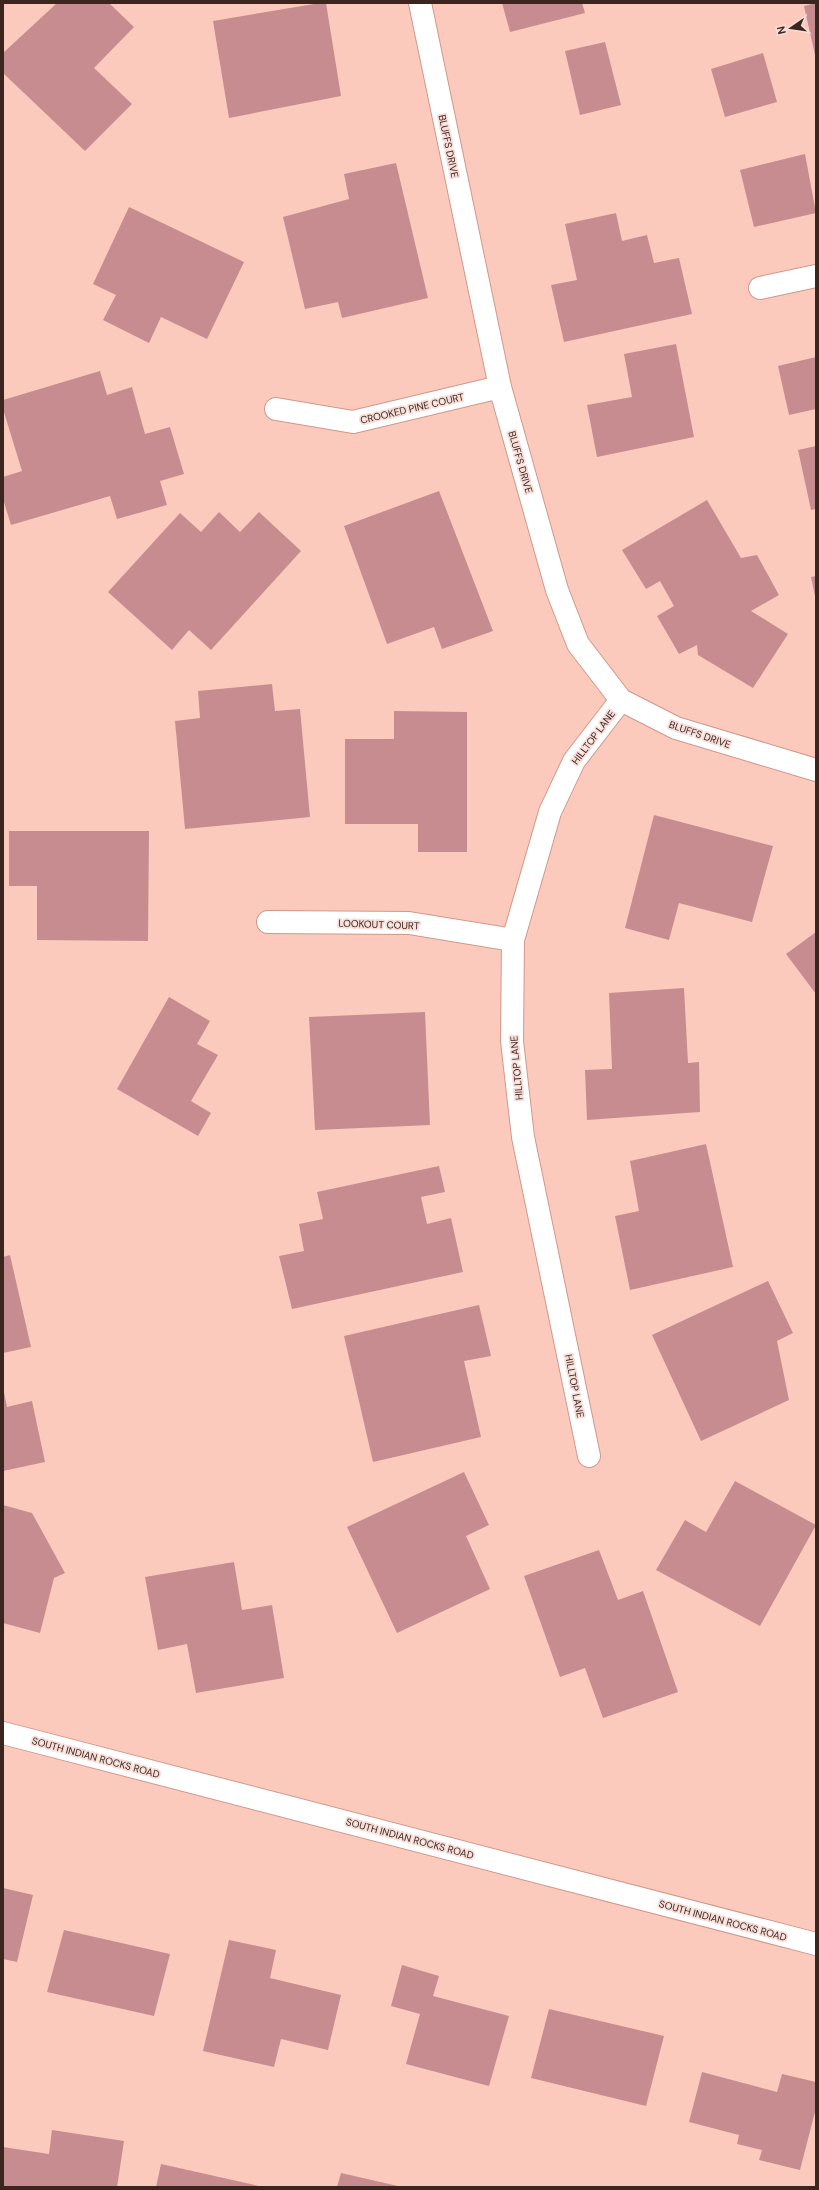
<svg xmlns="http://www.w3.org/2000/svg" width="819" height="2190" font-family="'DM Sans',sans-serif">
  <rect width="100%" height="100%" fill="#fbcabd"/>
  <path fill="#c78c90" d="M57,3h52l25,24 -40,41 38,36 -47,47 -82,-78v-20z
    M320,3h6l15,93 -112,22 -16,-97z
    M502,3h80l3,10 -75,19z
    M816,3v52h-1l-11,-49z
    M605,42l16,63 -41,10 -15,-64z
    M763,53l14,49 -52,15 -14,-48z
    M805,154l11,59 -62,14 -14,-57z
    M396,163l32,135 -86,20 -4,-16 -33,7 -22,-92 66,-18 -5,-25z
    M129,207l115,55 -37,77 -46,-22 -12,26 -46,-23 13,-25 -23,-11z
    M616,213l6,28 25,-6 7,28 25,-5 13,56 -128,28 -13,-57 26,-5 -12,-56z
    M676,344l18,93 -97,20 -10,-52 45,-8 -8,-43z
    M816,357v52l-27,6 -11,-49z
    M100,371l7,24 25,-8 13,47 25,-7 14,47 -24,7 7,24 -50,14 -7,-23 -99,29 -8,-26v-22l19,-6 -19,-62v-9z
    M816,446v63l-5,1 -13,-60z
    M439,491l54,140 -51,18 -8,-22 -47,17 -43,-118z
    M707,500l34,58 16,-3 22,40 -28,16 37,23 -35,54 -55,-33 -1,-10 -18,9 -22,-38 17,-10 -14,-25 -14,8 -24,-39z
    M219,512l21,20 19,-20 42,39 -90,99 -22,-20 -17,20 -64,-58 72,-79 21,19z
    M816,576v20h-1l-4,-19z
    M272,684l3,27 25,-2 10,108 -125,12 -10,-108 25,-3 -2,-27z
    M394,711l73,1v140h-49v-28h-73v-85h49z
    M654,815l119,31 -21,76 -73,-19 -10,37 -44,-12z
    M9,831h140l-1,110 -111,-1v-54h-28z
    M816,932v62l-30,-40z
    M684,988l4,75 11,-1 1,50 -113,8 -2,-50 27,-1 -3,-76z
    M169,997l41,24 -13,23 21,11 -27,46 20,12 -13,23 -81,-47z
    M425,1012l5,113 -115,5 -6,-113z
    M706,1144l27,123 -103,23 -15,-74 24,-5 -9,-50z
    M439,1166l6,26 -24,5 6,27 24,-6 12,54 -171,37 -13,-53 25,-5 -5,-27 24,-5 -6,-27z
    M10,1255l21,92 -28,6v-96z
    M768,1281l25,52 -16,8 12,59 -88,41 -49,-106z
    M479,1305l12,51 -27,5 17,76 -108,25 -29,-126z
    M4,1392l3,15 25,-6 13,61 -42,9z
    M464,1472l25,53 -23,11 24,53 -93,44 -50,-106z
    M735,1481l81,44 -56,101 -104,-56 29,-50 21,12z
    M3,1505l29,8 33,60 -11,5 -14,55 -37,-10z
    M599,1550l19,50 25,-9 35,101 -75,26 -18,-50 -25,9 -36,-101z
    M234,1562l8,48 30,-5 12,73 -88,15 -9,-49 -29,6 -13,-73z
    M3,1888l30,7 -16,67 -14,-3z
    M64,1930l106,24 -16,62 -107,-24z
    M229,1940l47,10 -6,28 71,17 -13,55 -47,-11 -7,28 -71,-16z
    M402,1965l37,11 -6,20 76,20 -20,70 -83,-22 14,-50 -29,-8z
    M549,2009l115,27 -18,70 -115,-28z
    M702,2072l75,20 5,-18 34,8v26l-16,62 -41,-10 3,-10 -25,-6 2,-9 -50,-13z
    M52,2130l72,11 -7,46h-114v-40l46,7z
    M161,2164l98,22v1h-103z
    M341,2173l57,13v1h-61z"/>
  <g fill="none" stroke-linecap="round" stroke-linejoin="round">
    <defs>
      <path id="minor" d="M420,3l80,384 57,203 21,54 43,56 55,28 140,42
        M760,288l56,-12
        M276,409l77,13 147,-35
        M268,922l141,1 104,17
        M589,1456l-66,-319 -11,-96 1,-101 37,-128 24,-51 47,-61"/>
      <path id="tertiary" d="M3,1733l813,211"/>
    </defs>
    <use href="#minor" stroke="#d2988a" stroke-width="24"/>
    <use href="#tertiary" stroke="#d2988a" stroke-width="24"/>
    <use href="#minor" stroke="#fff" stroke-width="22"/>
    <use href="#tertiary" stroke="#fff" stroke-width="22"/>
  </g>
  <g text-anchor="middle" stroke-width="3.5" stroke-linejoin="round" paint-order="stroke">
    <g font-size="10" fill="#3c251f" stroke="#f6ddd7">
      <text transform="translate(449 146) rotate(78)" y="4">BLUFFS DRIVE</text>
      <text transform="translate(412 408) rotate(-13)" y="4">CROOKED PINE COURT</text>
      <text transform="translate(521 462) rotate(74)" y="4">BLUFFS DRIVE</text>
      <text transform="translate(700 734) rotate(19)" y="4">BLUFFS DRIVE</text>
      <text transform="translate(593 737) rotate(-53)" y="4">HILLTOP LANE</text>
      <text transform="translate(379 924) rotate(2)" y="4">LOOKOUT COURT</text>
      <text transform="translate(516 1068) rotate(-95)" y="4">HILLTOP LANE</text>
      <text transform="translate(575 1386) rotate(79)" y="4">HILLTOP LANE</text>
      <text transform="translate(96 1757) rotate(15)" y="4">SOUTH INDIAN ROCKS ROAD</text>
      <text transform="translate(410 1838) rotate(15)" y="4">SOUTH INDIAN ROCKS ROAD</text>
      <text transform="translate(723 1920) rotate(15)" y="4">SOUTH INDIAN ROCKS ROAD</text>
    </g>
  </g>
  <rect width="819" height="2190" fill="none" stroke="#3c251f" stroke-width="8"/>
  <g transform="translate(791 28) rotate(257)" stroke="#f6ddd7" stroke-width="3" paint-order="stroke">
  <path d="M0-3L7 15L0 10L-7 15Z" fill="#3c251f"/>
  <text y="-6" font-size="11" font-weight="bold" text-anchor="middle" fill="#3c251f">N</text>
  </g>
</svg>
